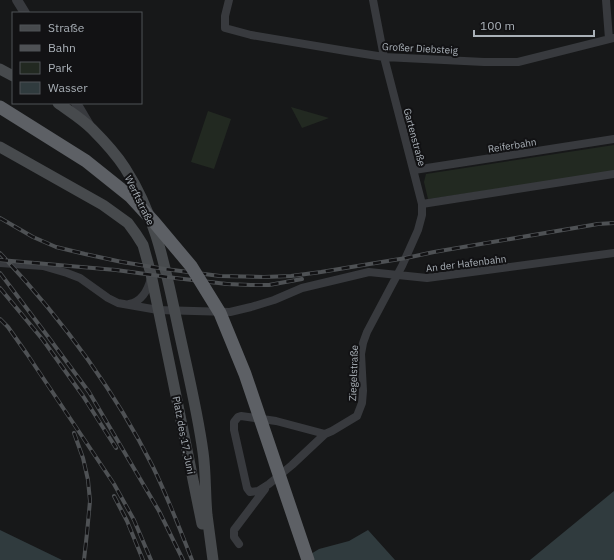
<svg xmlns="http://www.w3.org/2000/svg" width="614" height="560" font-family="'IBM Plex Sans',sans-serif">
  <rect width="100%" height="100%" fill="#171819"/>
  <path fill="#222921" d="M291,107l38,11 -27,10z
    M208,111l23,8 -17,50 -23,-7z
    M614,145v27l-186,27 -4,-17 2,-8z"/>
  <path fill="#303b3e" d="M614,491v69h-84z
    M0,530l62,30h-62z
    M368,530l27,30h-94l18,-11 30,-8z"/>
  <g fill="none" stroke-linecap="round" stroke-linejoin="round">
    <path stroke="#383a3e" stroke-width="8" d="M229,0l-4,16v12l26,7 95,16 38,6 100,5h34l96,-24
      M606,0l3,39
      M414,170l200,-31
      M422,204l192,-30
      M0,263l43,3 24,7 13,5 28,20 10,5 40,7 72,2 21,-5 23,-7 28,-12 67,-16 58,6 187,-25
      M129,304c12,-2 19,-14 22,-26
      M325,434l-49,-13 -35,-5 -3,1 -4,5v8l13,58 3,4 8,-1 11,-7 23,-19 33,-31 7,-3 25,-15 5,-13 1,-12 -2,-37 2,-11 4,-11 35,-66 16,-36 4,-15v-11l-38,-147 -11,-57
      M239,544l-5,-7v-7l31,-41"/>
    <path stroke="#383a3e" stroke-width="10" d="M17,0l8,13
      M76,103l13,22"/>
    <path stroke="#474a4d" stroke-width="11" d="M0,69l13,7
      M58,103c11,8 24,16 34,26 12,12 24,25 33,39 31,48 40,99 52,154 9,43 20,86 26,130 3,21 2,42 4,63 2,15 4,30 6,45
      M0,147l103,58 25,18 8,11 7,11 8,29 21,102 30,148"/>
    <defs>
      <path id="rail" d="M0,218l33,19 23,10 29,7 37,8 43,7 55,7 44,1 27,-1 30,-4 85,-14 28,-6 164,-28 16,-1
        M0,253c60,64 114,136 153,214 15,31 27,62 39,93
        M0,260l116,10 59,8 52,6 24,1h18l33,-6
        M0,273l49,65 40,54 70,119 24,49
        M0,288l43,52 40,56 33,52
        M0,319l8,8 19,27 87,130 20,36 17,40
        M74,433l9,25 5,22 2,21 -3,32 -3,27
        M114,496l13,25 16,39"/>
    </defs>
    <use href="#rail" stroke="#4e5154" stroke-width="4"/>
    <use href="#rail" stroke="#121214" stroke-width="2.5" stroke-dasharray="8" stroke-linecap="butt"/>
    <path stroke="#5d6065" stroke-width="13" d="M0,107l86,54 45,36 23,25 37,44 29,47 25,61 63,186"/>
  </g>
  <g text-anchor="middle" stroke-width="4" stroke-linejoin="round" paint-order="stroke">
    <g font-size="10" fill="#aab1b8" stroke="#121214">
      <text transform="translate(420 48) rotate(3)" y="4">Großer Diebsteig</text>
      <text transform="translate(415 137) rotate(75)" y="4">Gartenstraße</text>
      <text transform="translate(512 145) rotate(-9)" y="4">Reiferbahn</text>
      <text transform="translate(140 200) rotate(64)" y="4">Werftstraße</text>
      <text transform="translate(466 263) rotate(-7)" y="4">An der Hafenbahn</text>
      <text transform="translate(353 373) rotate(-88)" y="4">Ziegelstraße</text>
      <text transform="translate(184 435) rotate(79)" y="4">Platz des 17. Juni</text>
    </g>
  </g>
  <rect x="12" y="12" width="130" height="92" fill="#121214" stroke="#4f5256"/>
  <rect x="20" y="25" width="20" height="6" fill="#474a4d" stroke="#4f5256"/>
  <text x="48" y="32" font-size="12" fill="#aab1b8">Straße</text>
  <rect x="20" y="45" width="20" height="6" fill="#4e5154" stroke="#4f5256"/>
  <text x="48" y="52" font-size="12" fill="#aab1b8">Bahn</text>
  <rect x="20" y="62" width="20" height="12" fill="#222921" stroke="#4f5256"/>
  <text x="48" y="72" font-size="12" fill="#aab1b8">Park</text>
  <rect x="20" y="82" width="20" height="12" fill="#303b3e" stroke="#4f5256"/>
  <text x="48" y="92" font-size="12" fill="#aab1b8">Wasser</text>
  <path d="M474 30v6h120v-6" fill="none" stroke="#aab1b8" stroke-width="2"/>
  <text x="480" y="30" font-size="12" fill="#aab1b8" stroke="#121214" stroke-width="3" paint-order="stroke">100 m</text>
</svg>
